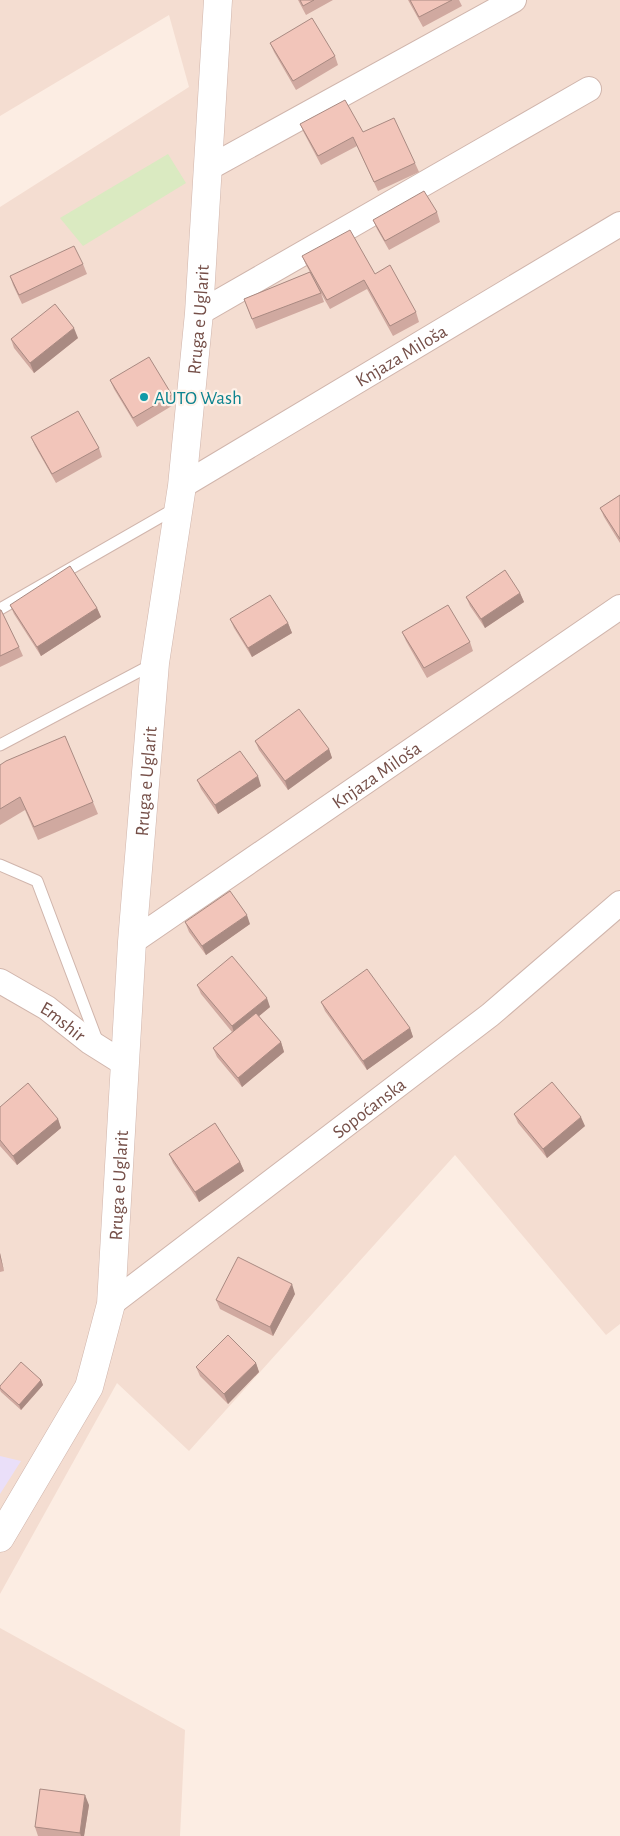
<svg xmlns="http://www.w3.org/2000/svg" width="620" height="1836" font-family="'Alegreya Sans',sans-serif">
  <rect width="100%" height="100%" fill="#fcede3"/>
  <path fill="#f4ddd1" d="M0,0h620v1324l-14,11 -151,-180 -266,296 -72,-68 -117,211v-1387l189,-120 -20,-72 -169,101z
    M0,1628l185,102 -5,106h-180z"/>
  <path fill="#eadff9" d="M0,1456l21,5 -21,33z"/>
  <path fill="#daeac1" d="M168,154l18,29 -103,63 -23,-28z"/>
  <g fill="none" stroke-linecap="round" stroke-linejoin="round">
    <defs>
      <path id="service" d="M0,609l176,-101
        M0,745l153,-81
        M0,865l37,16 61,162"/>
      <g id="minor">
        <path d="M207,169l307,-169"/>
        <path d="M199,313l390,-224"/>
        <path id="s1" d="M182,486l438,-262"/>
        <path id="s2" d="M132,942l488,-335"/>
        <path id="s3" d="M0,981l47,27 43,34 35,22"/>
        <path id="s4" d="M111,1304l379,-289 130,-112"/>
      </g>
      <g id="tertiary">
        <path id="s5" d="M0,1538l89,-151 22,-83 21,-362 23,-279 27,-177 17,-173 19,-313"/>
      </g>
    </defs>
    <use href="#service" stroke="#d0b5ac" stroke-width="13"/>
    <use href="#minor" stroke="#d0b5ac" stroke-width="26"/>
    <use href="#tertiary" stroke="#d0b5ac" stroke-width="29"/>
    <use href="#service" stroke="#fff" stroke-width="11"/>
    <use href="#minor" stroke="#fff" stroke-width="24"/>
    <use href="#tertiary" stroke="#fff" stroke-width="28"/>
  </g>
  <path fill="#d0a9a0" d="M298,0h35l-27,15z
    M408,0h51l3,6 -39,21z
    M270,43l65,13 3,9 -42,25 -22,-38z
    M300,124l63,8 52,31 4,9 -41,19 -21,-45 -36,19 -17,-32z
    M437,212l3,10 -51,28 -12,-21 -4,-9z
    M302,256l73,18 41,38 3,10 -26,14 -26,-47 -37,20 -16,-28 7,12 3,9 -68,27 -12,-30 66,-27 -4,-7z
    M83,264l4,10 -65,30 -9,-19 -3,-9z
    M78,338l-44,35 -20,-25 -3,-9z
    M110,380l62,15 3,9 -38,23 -23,-38z
    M31,437l68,11 3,9 -46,26 -21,-37z
    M620,495v48l-16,-26 -4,-9z
    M520,593l4,9 -39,26 -15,-22 -4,-9z
    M10,605l87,3 4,9 -60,39 -27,-42z
    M0,610l19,37 4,9 -23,11z
    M230,619l58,4 4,10 -40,24 -18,-29z
    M402,632l68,10 3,9 -46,27 -21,-37z
    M255,741l74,8 3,9 -44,32 -29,-40z
    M0,765l93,37 5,12 -60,26 -13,-30 -25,15z
    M197,780l64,6 -43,28 -17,-25z
    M185,922l65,2 -44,31 -17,-23z
    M197,985l73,22 -11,9 22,26 3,10 -42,35 -25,-30 -4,-9 19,-16 -31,-38z
    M321,1002l89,26 3,9 -46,33 -42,-59z
    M0,1107l58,12 3,9 -44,37 -17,-19z
    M514,1114l71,12 -38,32 -29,-35z
    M169,1154l71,8 4,9 -45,31 -26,-39z
    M0,1253l4,18 -4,1z
    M295,1294l-22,42 -53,-27 -4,-9z
    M256,1363l3,9 -31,32 -28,-28 -4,-9z
    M41,1380l2,5 -22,25 -20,-18 -1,-2v-4z
    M89,1805l-5,31h-46l-3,-9z"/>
  <path fill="#a98a82" d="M74,328l4,10 -44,35 -4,-10z
    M520,593l4,9 -39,26 -4,-9z
    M97,608l4,9 -60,39 -4,-9z
    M288,623l4,10 -40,24 -4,-9z
    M329,749l3,9 -44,32 -3,-9z
    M258,776l3,10 -43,28 -3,-9z
    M247,915l3,9 -44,31 -4,-9z
    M267,998l3,9 -35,29 -3,-10z
    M410,1028l3,9 -46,33 -4,-9z
    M281,1042l3,10 -42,35 -4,-9z
    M581,1117l4,9 -38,32 -4,-9z
    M58,1119l3,9 -44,37 -4,-9z
    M240,1162l4,9 -45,31 -4,-10z
    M0,1253l4,18 -4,-14z
    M292,1284l3,10 -22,42 -3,-9z
    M256,1363l3,9 -31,32 -4,-10z
    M41,1380l2,5 -22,25 -2,-5z
    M85,1795l4,10 -5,31h-3l-1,-3z"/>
  <path fill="#f2c5ba" stroke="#a98a82" d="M300,0h14l-11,6z
    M410,0h42l-33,17z
    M312,18l23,38 -42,25 -23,-38z
    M345,100l18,32 31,-14 21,45 -41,19 -21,-45 -35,19 -18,-32z
    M424,191l13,21 -52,29 -12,-21z
    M350,230l25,44 15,-9 26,47 -26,14 -26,-46 -37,20 -25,-44z
    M74,246l9,18 -64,31 -9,-19z
    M310,272l11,21 -69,26 -8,-20z
    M55,304l19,24 -44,35 -19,-24z
    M149,357l23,38 -39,23 -23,-38z
    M78,411l21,37 -47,26 -21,-37z
    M620,495v44l-20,-31z
    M70,566l27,42 -60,39 -27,-42z
    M505,570l15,23 -39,26 -15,-22z
    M270,595l18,28 -40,25 -18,-29z
    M448,605l22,37 -46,26 -22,-36z
    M0,610h1l18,37 -19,9z
    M299,709l30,40 -44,32 -30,-40z
    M65,736l28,66 -59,25 -14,-30 -20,12v-44l6,-4z
    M240,751l18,25 -43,29 -18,-25z
    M230,891l17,24 -45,31 -17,-24z
    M232,956l35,42 -35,28 -35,-41z
    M367,969l43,59 -47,33 -42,-59z
    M256,1013l25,29 -43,36 -25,-30z
    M552,1082l29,35 -38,32 -29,-35z
    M28,1083l30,36 -45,37 -13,-16v-33z
    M215,1123l25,39 -45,30 -26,-38z
    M238,1257l54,27 -22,43 -54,-27z
    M228,1335l28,28 -32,31 -28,-27z
    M21,1362l20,18 -22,25 -19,-17v-2z
    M40,1789l45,6 -5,38 -45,-6z"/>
  <circle fill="#0f9aa8" stroke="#fff2e9" stroke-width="2" cx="144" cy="397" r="5"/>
  <g text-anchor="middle" stroke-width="4.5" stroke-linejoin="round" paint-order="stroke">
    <g font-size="19" fill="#754f48" stroke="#fff2e9">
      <text dy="7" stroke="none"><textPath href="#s5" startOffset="1250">Rruga e Uglarit</textPath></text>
      <text dy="7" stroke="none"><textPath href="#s1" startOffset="255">Knjaza Miloša</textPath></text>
      <text dy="7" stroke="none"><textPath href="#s2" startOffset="296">Knjaza Miloša</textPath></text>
      <text dy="7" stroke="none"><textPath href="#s5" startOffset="785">Rruga e Uglarit</textPath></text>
      <text dy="7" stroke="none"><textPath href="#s3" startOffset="75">Emshir</textPath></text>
      <text dy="7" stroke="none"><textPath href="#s4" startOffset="324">Sopoćanska</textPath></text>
      <text dy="7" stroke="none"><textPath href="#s5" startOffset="380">Rruga e Uglarit</textPath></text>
    </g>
    <g font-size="19" fill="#0d838f" stroke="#fff2e9" text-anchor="start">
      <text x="154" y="404">AUTO Wash</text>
    </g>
  </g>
</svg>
